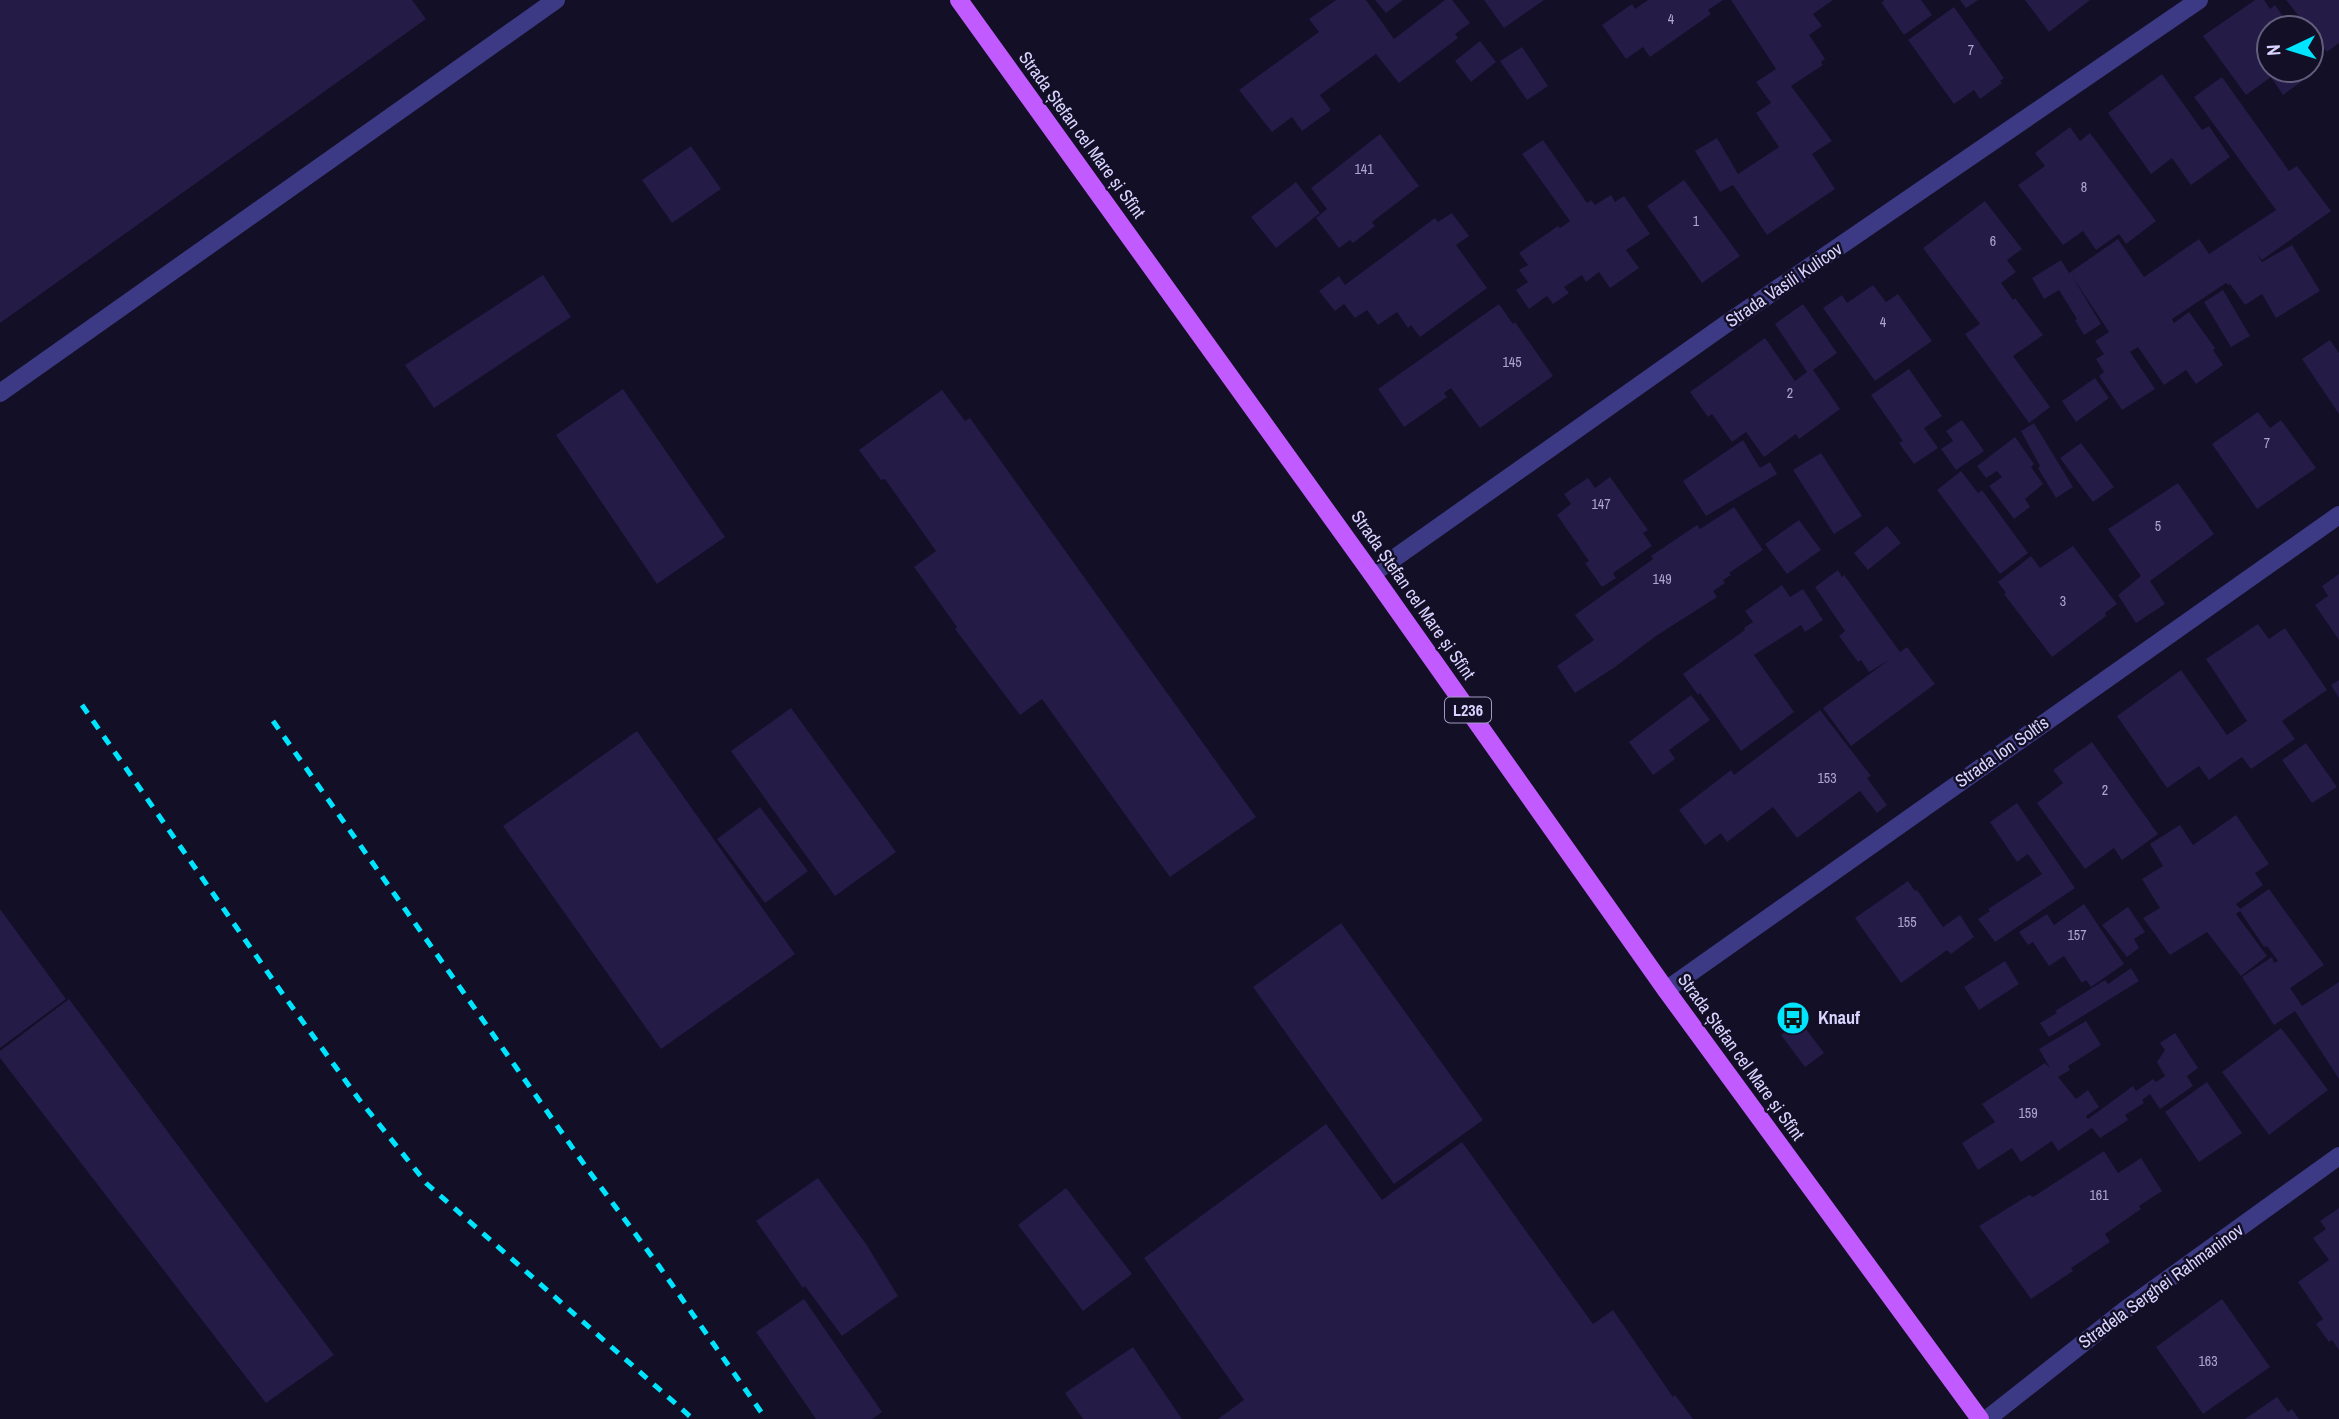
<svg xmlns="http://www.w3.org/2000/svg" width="2339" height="1419" font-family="'Archivo Narrow',sans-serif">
  <rect width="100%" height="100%" fill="#130f26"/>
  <path fill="#241b47" d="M0,0h412l14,19 -426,304z
    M1336,0h30l28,39 51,-39h7l18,23 -15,11 3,4 -59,45 -23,-29 -56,41 11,15 -29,21 -10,-14 -20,15 -33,-42 80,-58 -10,-13z
    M1375,0h28l-17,13z
    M1484,0h60l-40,28z
    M1648,0h75l-15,10 3,4 -61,43 -7,-10 -17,12 -24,-34 30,-21 3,5z
    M1731,0h102l-20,14 9,12 -13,9 16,24 -4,3 2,3 -32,21 41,55 -20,13 23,35 -68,46 -34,-50 -13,7 -25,-41 22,-13 21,36 41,-27 -23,-34 15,-10 -15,-21 20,-13z
    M1883,0h38l11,15 -28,20 -23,-33h3z
    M1960,0h18l-12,8z
    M2025,0h65l-41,32z
    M2255,0h9l6,9 5,-4 16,23h-22v42h34l5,7 -25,18 -12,-18 -25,18 -43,-59z
    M2286,0h53v43l-12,9 -16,-20v-4h-3z
    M1954,7l50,71 -4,3 2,2 -22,16 -6,-9 -20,14 -46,-64z
    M1480,41l16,21 -25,20 -16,-21z
    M1522,47l26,39 -21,14 -27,-39z
    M2162,74l40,56 7,-4 21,31 -39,28 -19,-27 -21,16 -43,-61z
    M2222,77l67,94 8,-5 34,45 -69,49 -6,-7 6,9 30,-17 28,46 -44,27 -14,-24 -17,11 -15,-21 -2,1 -2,-2 -54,36 2,4 15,-11 26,36 -2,2 10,15 -27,19 -10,-14 -22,15 -26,-38 -8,5 25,37 -33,21 -23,-34 5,-4 -8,-13 8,-5 -9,-13 14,-9 -37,-56 29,48 -17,11 -9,-15 2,-1 -18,-29 -15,9 -12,-21 29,-18 8,13 49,-34 26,38 55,-38 10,15 67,-44 -82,-113z
    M2070,127l10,14 10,-8 66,88 -30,23 -7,-10 -23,16 -13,-19 -20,14 -45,-60 27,-19 -10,-13z
    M1380,134l39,52 -47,36 3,4 -22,17 -3,-3 -11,8 -23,-30 11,-9 -16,-21z
    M1543,140l44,63 4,-3 4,5 16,-10 4,7 9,-6 26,38 -24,16 13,18 -29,20 -11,-16 -13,10 -4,-7 -18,12 5,6 -16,11 -6,-8 -18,13 -13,-19 12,-8 -9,-12 9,-5 -9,-12 39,-27 2,2 10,-7 -48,-67z
    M691,146l30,43 -49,34 -30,-43z
    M1684,180l56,76 -38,27 -55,-77z
    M1296,182l24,31 -44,35 -25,-31z
    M1985,201l37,48 -15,11 9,12 -15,11 12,17 2,-2 28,37 -30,21 37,51 -21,16 -64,-89 15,-10 -57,-76z
    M1452,213l17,23 -13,9 31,43 -67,49 -9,-12 -3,3 -11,-16 -19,13 -11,-15 -12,8 -11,-14 -9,7 -16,-20 20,-15 6,9 90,-67 3,4z
    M543,275l28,42 -137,91 -29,-43z
    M1873,285l13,17 12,-8 34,47 -57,40 -52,-73 19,-13 5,8z
    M2223,290l27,46 -19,11 -27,-45z
    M1499,304l14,20 2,-2 38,54 -73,52 -29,-40 -7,5 3,4 -43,30 -26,-38z
    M1803,304l34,49 -24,17 27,39 -41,30 -3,-5 -32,23 -18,-25 -14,10 -20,-28 -4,3 -18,-25 75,-54 30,43 12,-9 -32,-48z
    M2330,340l9,13v61l-37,-55z
    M1909,369l33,47 -18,12 14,20 -24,16 -15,-21 4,-2 -32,-46z
    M2095,378l14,20 -33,24 -14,-21z
    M623,389l102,148 -68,47 -101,-149z
    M942,390l23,31 5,-3 286,399 -86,60 -128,-178 -22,16 -65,-86 2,-2 -43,-60 22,-16 -51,-72 -4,1 -22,-30z
    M2258,412l12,16 11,-8 35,48 -59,41 -45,-65z
    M1962,420l22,31 -28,19 -15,-21 12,-8 -7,-10z
    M2034,423l39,64 -17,11 -18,-30 2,-2 -19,-35z
    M2015,437l19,27 -3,3 12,17 -18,15 5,8 -16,12 -25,-33 13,-9 -5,-6 -11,7 -9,-12z
    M1743,440l17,28 10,-6 7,12 -71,42 -23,-35z
    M2081,443l33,44 -21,15 -33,-44z
    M1821,453l41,63 -28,18 -41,-64z
    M1961,471l17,22 4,-3 46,63 -28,21 -63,-84z
    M1610,477l38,53 -5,3 9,13 -39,27 3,5 -14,9 -17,-24 4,-2 -32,-46 14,-11 -7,-10 24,-16 7,10z
    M2178,483l36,51 -64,47 15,23 -29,19 -18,-28 23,-19 -33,-47z
    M1734,507l29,43 -34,23 2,2 -8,5 2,3 -12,8 4,6 -61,39 -41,31 -40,26 -18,-27 37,-26 -19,-25 78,-56 -2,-3 46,-31 3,4z
    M1799,520l22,30 -34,24 -22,-30z
    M1887,526l14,17 -33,27 -14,-17z
    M2073,546l44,58 -12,9 1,3 -54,41 -48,-63 2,-1 -8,-11 33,-26 9,12z
    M1838,570l4,7 2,-2 56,77 7,-5 28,37 -84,62 -28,-38 66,-48 -20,12 -8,-12 -3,2 -19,-26 6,-5 -30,-44z
    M2339,574v66l-24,-35 13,-9 -6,-10z
    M1782,585l8,12 13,-8 20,31 -18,12 -4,-7 -47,30 40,57 -53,39 -41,-58 -2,2 -15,-21 62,-44 -1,-2 9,-6 -8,-11z
    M2258,624l11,15 16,-11 42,62 -45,31 13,18 -44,30 -9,-12 -33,23 -10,-14 -32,22 -50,-72 64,-46 46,65 20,-14 -41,-62z
    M2339,680v18l-8,-13z
    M1691,695l19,25 -41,30 6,9 -22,16 -24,-33z
    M791,708l105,144 -61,44 -104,-145z
    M1820,710l51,66 -4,2 20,27 -10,8 -17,-22 -63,47 -24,-31 -46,35 -6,-9 -16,12 -26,-35 52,-40 3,5z
    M637,731l158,223 -134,95 -158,-223z
    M2092,742l66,92 -36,26 -8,-12 -29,21 -48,-66 26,-20 -10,-13z
    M2306,743l31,44 -25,16 -30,-43z
    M2017,803l58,85 -80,54 -17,-23 12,-8 -2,-2 54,-35 -14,-20 -11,8 -27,-40z
    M760,807l48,64 -43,32 -48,-64z
    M2236,815l33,49 -14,9 8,12 -27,19 4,5 29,-20 55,76 -34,23 12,18 37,-24v97l-44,-68 -21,14 -32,-48 30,-20 2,6 4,-2 -11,-15 -3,1 -24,-36 -4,3 31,42 -26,20 -34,-44 -37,23 -27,-37 17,-10 -18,-29 21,-13 -13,-22 30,-19 13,20z
    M1908,881l7,10 2,-1 26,37 17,-12 14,22 -23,17 -4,-4 -46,33 -46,-65z
    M2084,904l40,60 -33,23 -5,-7 -4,3 -18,-27 -15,10 -16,-24 -5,3 -9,-13 28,-18 7,11z
    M2128,907l17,25 -11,7 5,9 -12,9 -25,-32z
    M0,909l66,90 -66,49z
    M1341,923l142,197 -89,64 -141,-197z
    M2005,961l14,23 -40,26 -15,-23z
    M2131,968l8,13 -90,56 -9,-14 17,-10 -2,-2 50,-31 3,4z
    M69,999l265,356 -68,48 -266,-345v-7z
    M1800,1021l24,32 -19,14 -24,-32z
    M2086,1021l15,24 -33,21 2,4 -12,7 18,22 12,-9 11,17 -13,9 2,3 45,-33 3,5 17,-12 3,3 9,-6 -8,-14 8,-12 -5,-7 15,-10 23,35 -11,8 6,10 -33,23 -10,-15 -8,6 2,3 -19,12 3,5 -28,18 -8,-10 -34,23 -6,-10 -31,21 -9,-14 -34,22 -16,-27 33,-21 -13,-18 63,-41 5,5 -11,-19z
    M2281,1028l47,62 -59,45 -47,-63z
    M2207,1082l35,51 -43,29 -34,-50z
    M1326,1124l56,76 80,-58 131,182 20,-14 60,87 2,-2 18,24h-475l26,-19 -100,-142z
    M2104,1151l14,22 23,-15 21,33 -23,15 2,3 -36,25 5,8 -39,26 2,3 -42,28 -52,-73 50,-31 4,2z
    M818,1178l48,66 32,52 -56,40 -37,-50 -2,2 -47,-67z
    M1066,1188l66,86 -49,37 -65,-86z
    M2339,1208v142l-7,-10 -3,2 -13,-18 7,-5 -25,-37 31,-22 -16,-22 13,-9 -6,-8z
    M804,1299l78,113 -10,7h-56l-60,-87z
    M2222,1299l48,68 -67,47 -47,-67z
    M1133,1347l49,72h-99l-18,-26z
    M2277,1397l11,15 4,-3 7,10h-54z"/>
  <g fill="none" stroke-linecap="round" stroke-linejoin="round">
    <path stroke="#3d3a85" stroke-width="18" d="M0,393l556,-393"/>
    <path stroke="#3d3a85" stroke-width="18" d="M1372,574l354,-250 473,-324
      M1666,990l673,-475
      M1987,1419l138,-109 214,-154"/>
    <path stroke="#c25bff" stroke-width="18" d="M959,0l413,574 294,416 314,429"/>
    <path stroke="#00e5ff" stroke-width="5" stroke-dasharray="10 9" stroke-linecap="butt" d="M82,705l200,288 76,105 69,86 266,235
      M273,721l313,446 73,99 107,153"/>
  </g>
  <defs>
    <symbol id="bus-disc" viewBox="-11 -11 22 22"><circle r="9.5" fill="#00e5ff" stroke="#130f26"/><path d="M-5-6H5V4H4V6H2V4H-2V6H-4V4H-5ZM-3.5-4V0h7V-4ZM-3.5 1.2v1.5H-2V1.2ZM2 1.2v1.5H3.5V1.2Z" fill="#111"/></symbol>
  </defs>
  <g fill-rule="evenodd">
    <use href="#bus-disc" x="1774" y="999" width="38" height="38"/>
  </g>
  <g text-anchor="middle" stroke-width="5" stroke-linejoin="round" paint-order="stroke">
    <g font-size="14" fill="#aca6d1">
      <text x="1671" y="24">4</text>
      <text x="1971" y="55">7</text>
      <text x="1364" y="174">141</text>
      <text x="2084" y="192">8</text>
      <text x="1696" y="226">1</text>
      <text x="1993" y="246">6</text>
      <text x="1883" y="327">4</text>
      <text x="1512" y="367">145</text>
      <text x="1790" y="398">2</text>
      <text x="2267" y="448">7</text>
      <text x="1601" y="509">147</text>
      <text x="2158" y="531">5</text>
      <text x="1662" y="584">149</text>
      <text x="2063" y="606">3</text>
      <text x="1827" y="783">153</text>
      <text x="2105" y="795">2</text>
      <text x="1907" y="927">155</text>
      <text x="2077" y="940">157</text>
      <text x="2028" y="1118">159</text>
      <text x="2099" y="1200">161</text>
      <text x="2208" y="1366">163</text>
    </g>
    <rect fill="#130f26" stroke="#9e99be" stroke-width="2" x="1445" y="697.5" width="46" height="25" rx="5"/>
    <g font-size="16" font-weight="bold" fill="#d9d4ff">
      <text x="1468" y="716">L236</text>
    </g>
    <g font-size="18" fill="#d9d4ff" stroke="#130f26">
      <text transform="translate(1082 135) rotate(54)" y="6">Strada Ștefan cel Mare și Sfînt</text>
      <text transform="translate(1784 285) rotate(-34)" y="6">Strada Vasili Kulicov</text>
      <text transform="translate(1413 595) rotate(55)" y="6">Strada Ștefan cel Mare și Sfînt</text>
      <text transform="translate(2002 752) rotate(-35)" y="6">Strada Ion Soltîs</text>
      <text transform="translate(1741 1057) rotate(54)" y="6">Strada Ștefan cel Mare și Sfînt</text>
      <text transform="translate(2161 1286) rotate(-36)" y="6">Stradela Serghei Rahmaninov</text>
    </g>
    <g font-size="18" font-weight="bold" fill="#d9d4ff" stroke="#130f26" text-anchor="start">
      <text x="1818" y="1024">Knauf</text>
    </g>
  </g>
  <g transform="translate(2290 49) rotate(266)"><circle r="33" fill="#130f26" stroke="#625e7d" stroke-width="2"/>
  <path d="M0-5L12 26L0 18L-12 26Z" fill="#00e5ff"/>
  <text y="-10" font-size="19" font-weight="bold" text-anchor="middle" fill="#d9d4ff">N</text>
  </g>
</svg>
